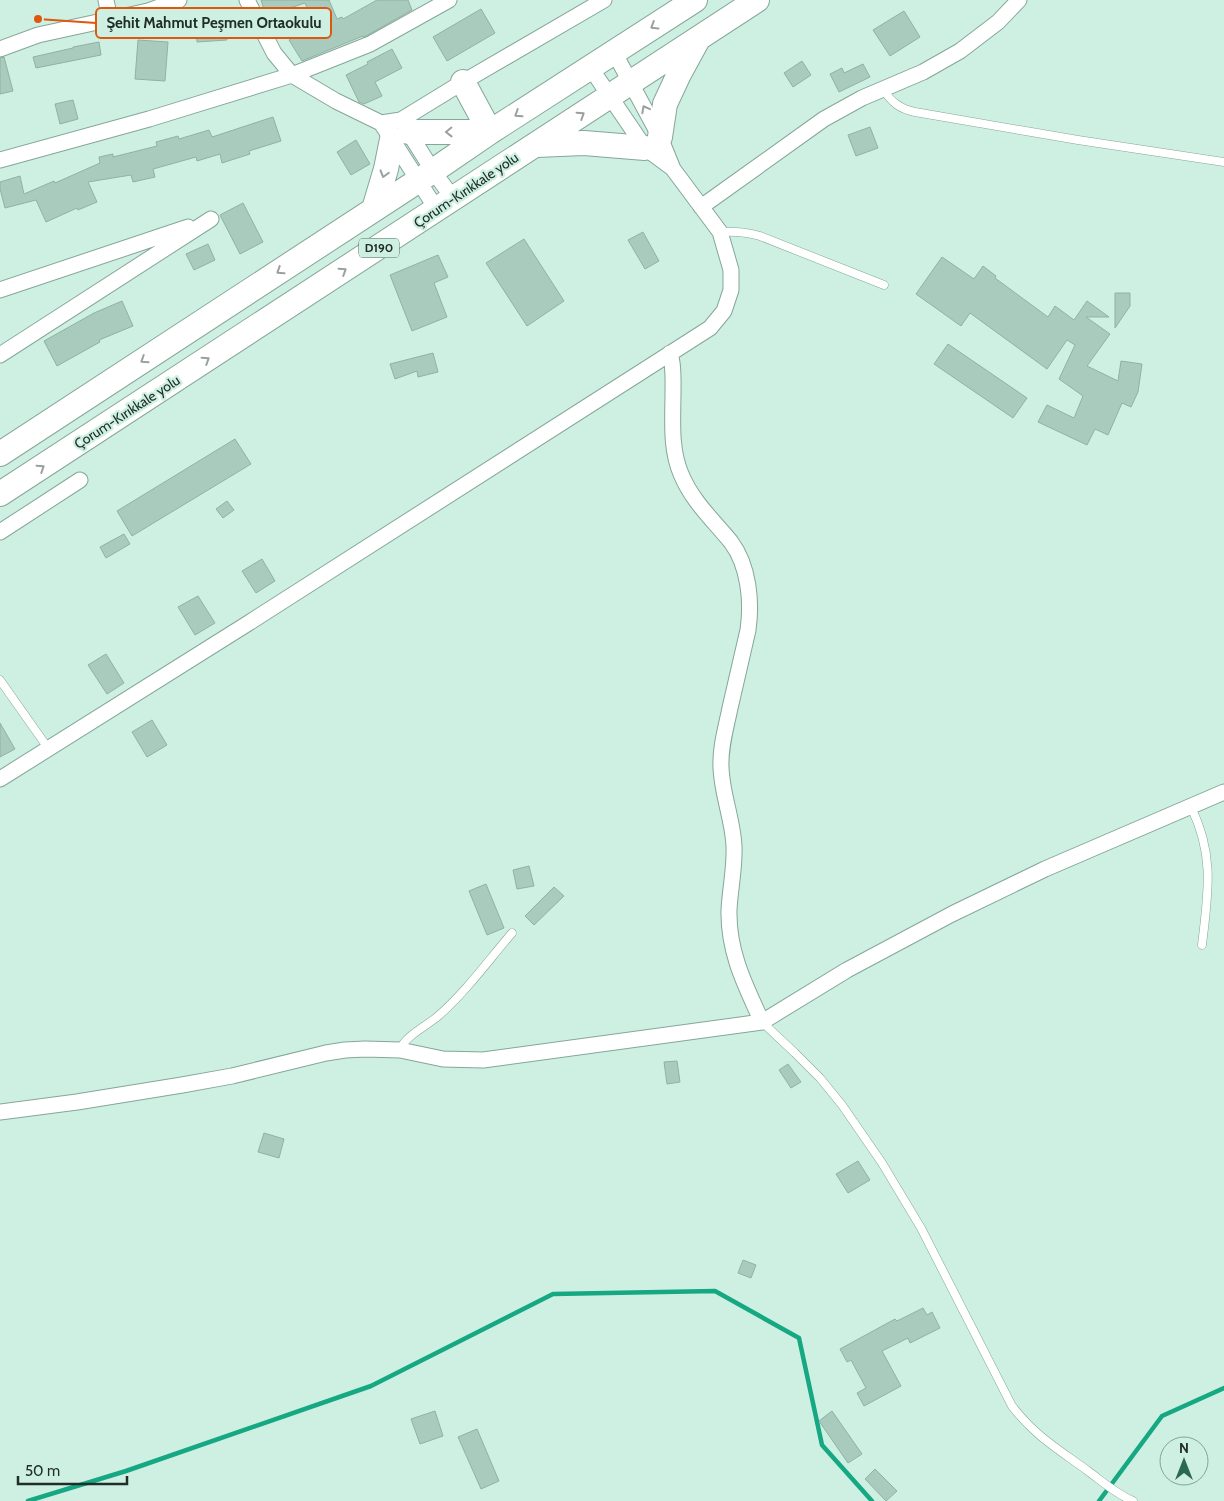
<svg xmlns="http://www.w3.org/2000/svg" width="1224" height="1501" font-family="Cabin,sans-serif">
  <rect width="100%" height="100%" fill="#cdf0e2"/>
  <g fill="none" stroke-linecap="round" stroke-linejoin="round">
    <path stroke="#15a882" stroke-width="4.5" d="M28,1501l98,-30 245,-85 182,-92 162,-3 84,47 23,107 50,56
      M1099,1501l63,-85 62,-28"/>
  </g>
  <path fill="#a9cbbd" stroke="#90b1a4" d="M261,0h68l8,19 5,-2 1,2 34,-19h31l4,10 -46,26 -3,1v-1l-61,25 -13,-21 25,-16 -9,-21 -39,13z
    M481,9l14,24 -48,28 -14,-24z
    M904,11l16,26 -30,19 -17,-26z
    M226,20l1,20 -30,2 -2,-20z
    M138,40l30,2 -3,39 -30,-2z
    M99,42l2,13 -65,13 -3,-11 40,-9v-1z
    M392,49l10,19 -27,14 7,14 -18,8 -5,-2 -13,-27 22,-11 -1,-2z
    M4,57l9,34 -13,3v-36z
    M802,61l9,14 -18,12 -9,-14z
    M863,64l7,13 -31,15 -9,-18 12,-6 2,5z
    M73,100l5,19 -18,5 -5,-20z
    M273,117l8,24 -32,10 1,3 -28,9 -2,-9 -23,7 -1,-4 -43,12 2,8 -22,5 -2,-7 -43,7 9,20 -19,8 -1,-2 -31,14 -10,-22 -31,8 -5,-19v-7l20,-6 4,18 30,-13 1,2 45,-20 -1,-6 14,-3v3l44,-11 -1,-4 22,-6 1,3 30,-9 3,7z
    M870,127l8,21 -22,8 -8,-21z
    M356,140l14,24 -19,11 -14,-23z
    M243,203l20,39 -23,12 -20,-39z
    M643,232l16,29 -14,8 -17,-29z
    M524,239l40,62 -37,25 -41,-63z
    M208,244l7,16 -21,10 -8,-16z
    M438,255l10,22 -14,6 13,34 -35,14 -22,-56z
    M942,257l32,22 9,-13 13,10 -1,2 53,39 7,-11 19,14 13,-19 22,16h-23l24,17 -23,32 31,15 3,-20 21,3 -4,28 -7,15 -9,-4 -14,32 -13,-6 -8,16 -49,-23 9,-17 27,13 9,-22 -24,-17 16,-34 -8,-5 -20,29 -77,-56 -9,13 -45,-32z
    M1115,293h15v13l-15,22z
    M122,301l11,25 -34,14 1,2 -43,24 -13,-25 50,-28z
    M948,344l79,54 -14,20 -79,-54z
    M433,353l5,19 -20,5 -1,-6 -22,8 -5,-15z
    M235,439l16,25 -119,72 -15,-25z
    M227,501l7,9 -11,8 -7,-9z
    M124,534l6,10 -24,14 -6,-11z
    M262,559l13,22 -19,12 -14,-22z
    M198,596l17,27 -20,12 -17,-28z
    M106,654l18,29 -17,11 -19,-29z
    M152,720l15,25 -20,12 -15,-25z
    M0,723l15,26 -15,8z
    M529,866l5,20 -17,3 -4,-19z
    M486,884l18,44 -17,7 -18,-44z
    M554,887l10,9 -30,29 -9,-9z
    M677,1061l3,21 -13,2 -3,-22z
    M788,1064l13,18 -10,6 -12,-18z
    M264,1133l20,6 -5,19 -21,-6z
    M858,1161l12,19 -22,13 -12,-19z
    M743,1260l13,5 -5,13 -13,-5z
    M923,1308l4,7 5,-3 8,16 -30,15 -2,-5 -26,13 19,35 -37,20 -7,-13 9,-5 -15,-28 -4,2 -7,-13 55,-30 2,2z
    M435,1411l8,25 -23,8 -9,-25z
    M832,1411l30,43 -14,9 -29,-42z
    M477,1429l22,52 -18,8 -23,-52z
    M875,1469l22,22 -11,10 -21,-22z"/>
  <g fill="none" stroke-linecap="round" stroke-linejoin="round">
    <defs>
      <path id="service" d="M883,89c8,13 17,20 32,23l163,28 146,22
        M720,232c15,-1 26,0 40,4l124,49
        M0,680l48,68
        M1191,807c24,49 17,86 11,138
        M762,1022l33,31 25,25 22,27 40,58 39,65 91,178c23,30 46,43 76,65 15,11 28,23 45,30
        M400,1050c4,-13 26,-24 37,-33 28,-24 51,-56 75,-84"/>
      <path id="minor" d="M106,0l4,20
        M247,0l27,53 18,22 44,26 45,22 16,24 40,63
        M0,49l38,-14 110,-24 31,-11
        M590,67l55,81 27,20
        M381,123l20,-3 62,-38 141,-82
        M406,128l27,43 20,27
        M0,160l149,-41 143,-44 78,-31 79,-44
        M701,207l123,-88 38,-21 61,-26 37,-21 38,-29 21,-22
        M0,290l188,-63
        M670,353c4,13 3,25 3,38 0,29 -3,57 8,83 11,27 32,46 50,68 18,24 21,60 17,88 -6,26 -12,52 -18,78 -4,20 -10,39 -9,60 1,27 12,52 13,78 1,22 -4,43 -5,64 -1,42 16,75 33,112
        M0,355l211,-136
        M0,532l80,-52
        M0,779l247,-155 463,-296 14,-17 7,-21v-20l-11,-38 -47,-63 -13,-32 -46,-85
        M0,1112l77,-10 105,-17 50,-9 94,-23 19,-3 20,-1 35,1 43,9 40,1 279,-38 85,-52 105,-56 93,-45 179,-77"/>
      <path id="trunk" d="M409,132h81l-27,-50
        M660,137l5,-33 14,-30 18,-33
        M536,145l48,-2 61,5
        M374,209l12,-40 6,-30
        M0,454l433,-283 57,-39 205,-132
        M0,494l757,-494"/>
    </defs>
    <use href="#service" stroke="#85a699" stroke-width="9"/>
    <use href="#minor" stroke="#85a699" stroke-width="17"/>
    <use href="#trunk" stroke="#85a699" stroke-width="26"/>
    <use href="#service" stroke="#fff" stroke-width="8"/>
    <use href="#minor" stroke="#fff" stroke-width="15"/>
    <use href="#trunk" stroke="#fff" stroke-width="24"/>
  </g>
  <defs><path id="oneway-chevron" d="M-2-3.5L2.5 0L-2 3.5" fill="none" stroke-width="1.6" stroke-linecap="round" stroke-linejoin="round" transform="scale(1.25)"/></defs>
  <g stroke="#9ba09e">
    <use href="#oneway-chevron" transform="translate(654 26) rotate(148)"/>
    <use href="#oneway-chevron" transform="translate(645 109) rotate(-118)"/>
    <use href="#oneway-chevron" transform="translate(518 114) rotate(147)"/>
    <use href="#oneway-chevron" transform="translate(581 115) rotate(-33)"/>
    <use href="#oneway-chevron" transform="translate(449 132) rotate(179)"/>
    <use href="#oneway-chevron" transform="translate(384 174) rotate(106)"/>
    <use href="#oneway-chevron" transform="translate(280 271) rotate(147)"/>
    <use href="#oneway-chevron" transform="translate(343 271) rotate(-33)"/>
    <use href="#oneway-chevron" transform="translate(144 360) rotate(147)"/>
    <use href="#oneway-chevron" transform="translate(206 360) rotate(-33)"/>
    <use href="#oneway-chevron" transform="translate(41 468) rotate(-33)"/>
  </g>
  <g text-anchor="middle" stroke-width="4.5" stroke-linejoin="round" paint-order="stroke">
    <rect fill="#cdf0e2" stroke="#546860" stroke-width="1" x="359" y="238.5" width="40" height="19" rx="4"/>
    <g font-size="12" font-weight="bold" fill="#202d28">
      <text x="379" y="252">D190</text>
    </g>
    <g font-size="14" fill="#202d28" stroke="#cdf0e2">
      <text transform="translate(466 190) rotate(-34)" y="5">Çorum-Kırıkkale yolu</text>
      <text transform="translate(127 412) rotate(-33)" y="5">Çorum-Kırıkkale yolu</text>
    </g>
  </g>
  <path fill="none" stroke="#de570d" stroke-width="2" d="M38 19L96 23"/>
  <circle fill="#de570d" stroke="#cdf0e2" stroke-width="2" cx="38" cy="19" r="5"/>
  <rect fill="#cdf0e2" stroke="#de570d" stroke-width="2" x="96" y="8" width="235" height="30" rx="5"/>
  <g font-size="15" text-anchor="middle" font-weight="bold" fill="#202d28">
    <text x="214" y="28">Şehit Mahmut Peşmen Ortaokulu</text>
  </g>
  <g transform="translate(1184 1461)"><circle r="24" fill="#cdf0e2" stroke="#88a298"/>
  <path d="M0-4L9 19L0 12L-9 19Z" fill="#2b6955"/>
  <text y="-8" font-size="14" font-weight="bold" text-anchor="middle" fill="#202d28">N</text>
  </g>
  <path d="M18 1476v8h109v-8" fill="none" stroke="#202d28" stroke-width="2.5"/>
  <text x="25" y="1476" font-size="15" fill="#202d28" stroke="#cdf0e2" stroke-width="4" paint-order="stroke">50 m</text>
</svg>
